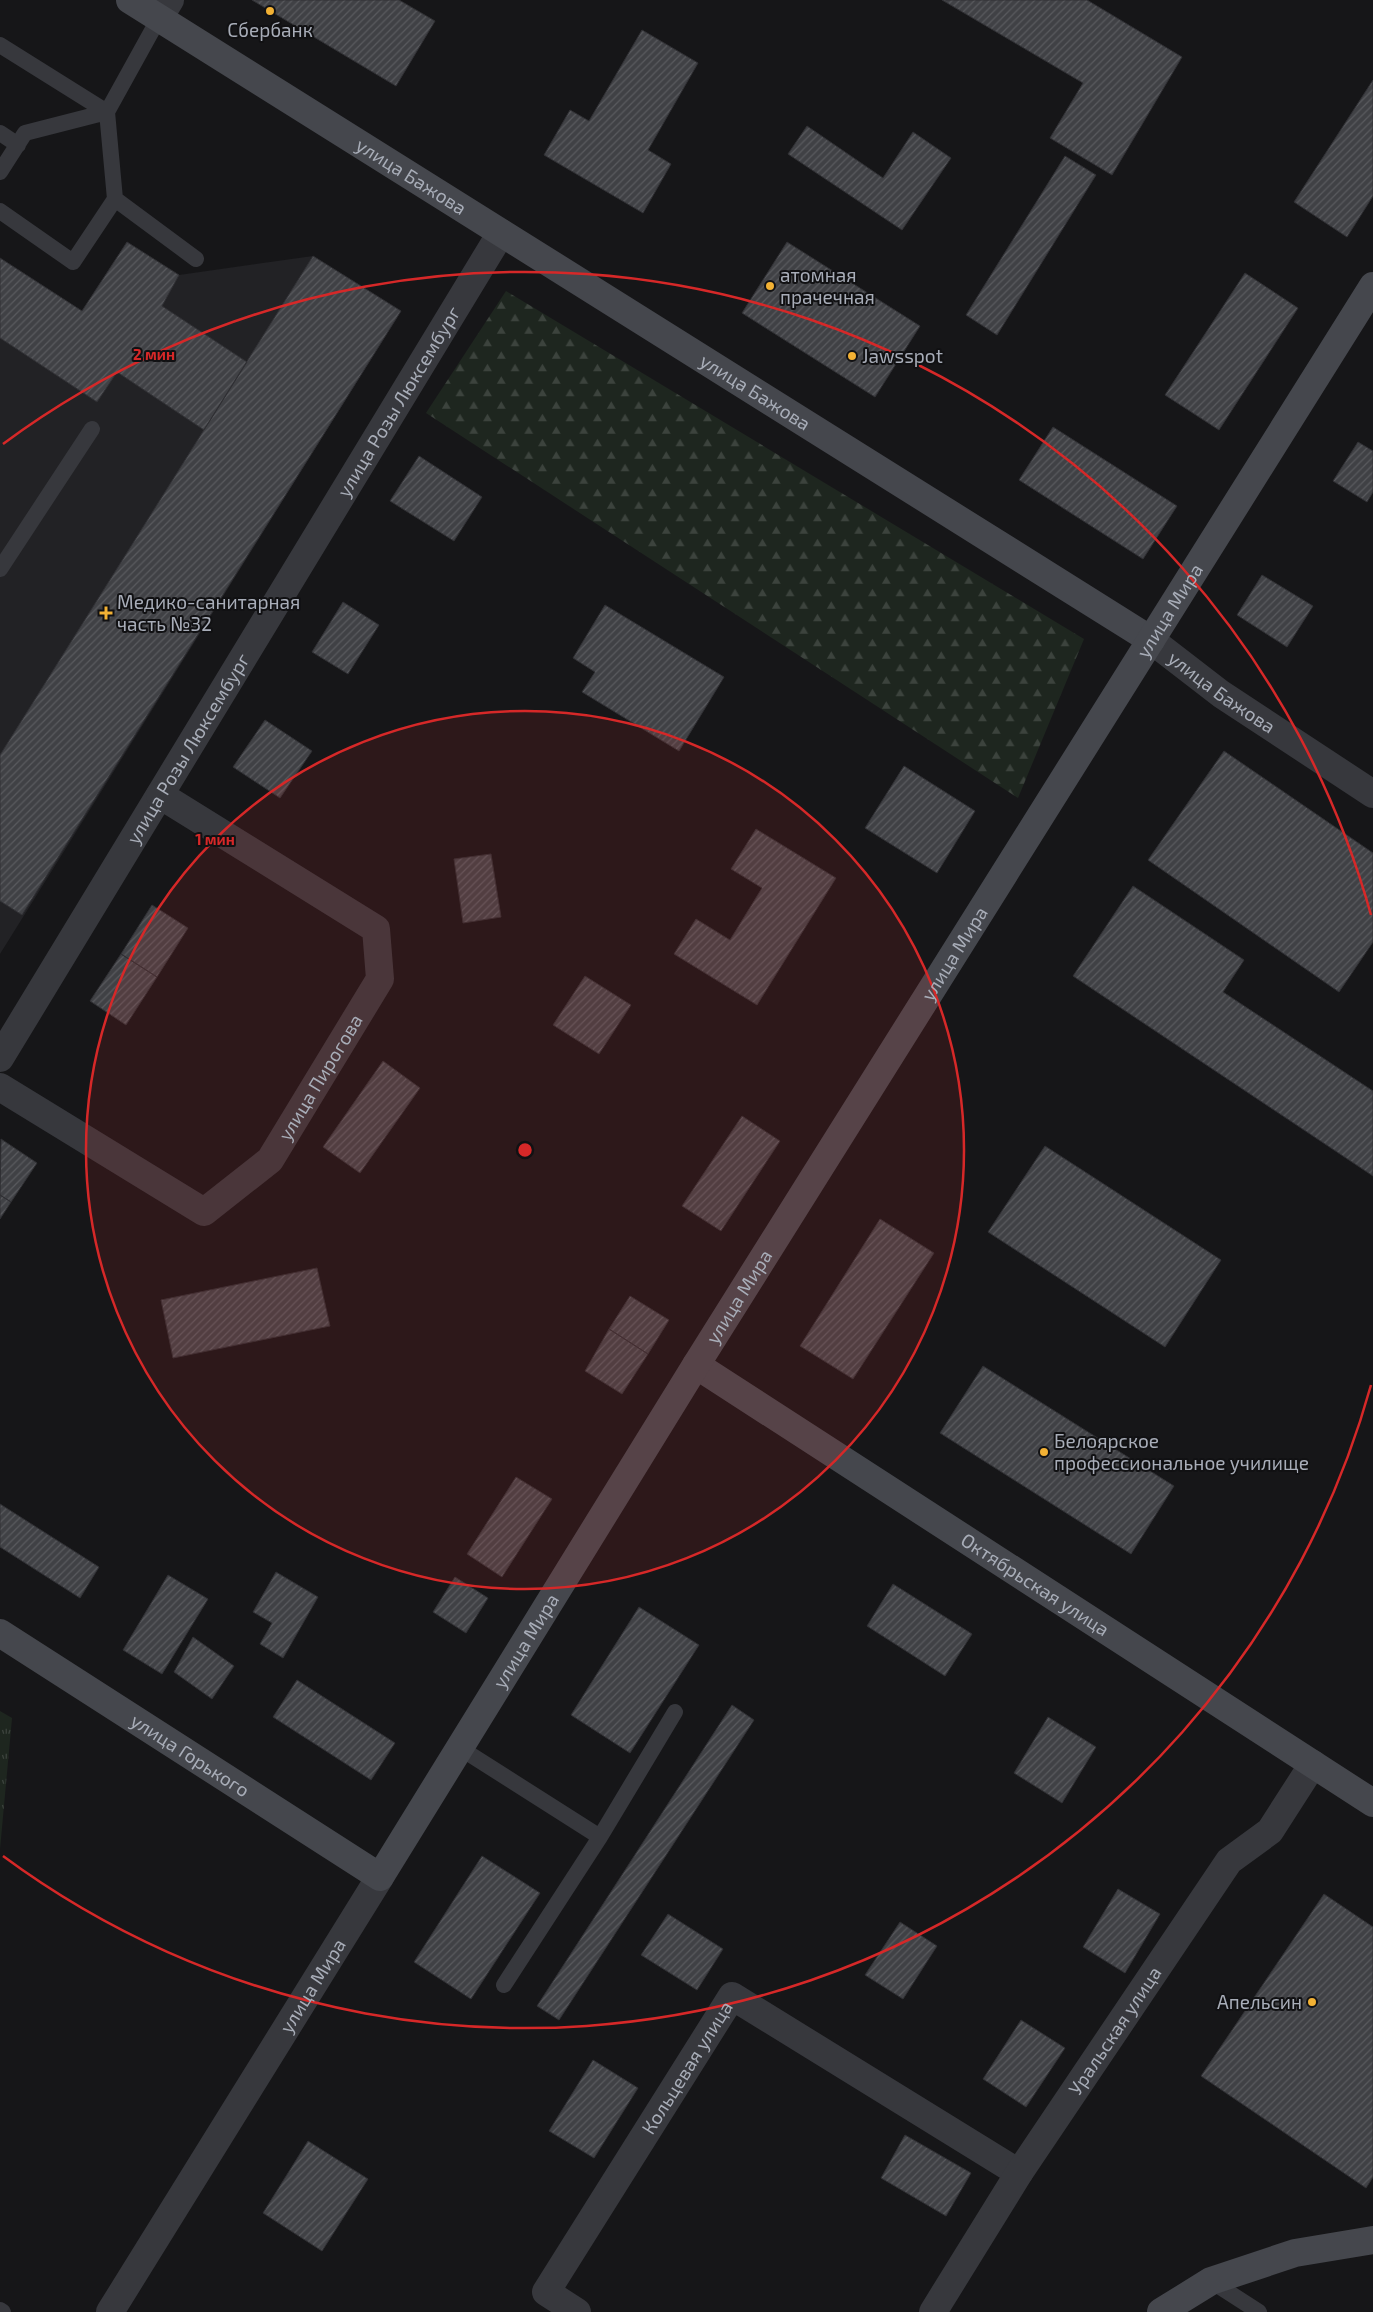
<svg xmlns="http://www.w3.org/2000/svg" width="1373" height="2312" font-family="'Exo 2',sans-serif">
  <defs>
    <pattern id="grass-tufts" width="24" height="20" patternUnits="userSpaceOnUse" patternTransform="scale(1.25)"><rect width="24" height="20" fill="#1e261f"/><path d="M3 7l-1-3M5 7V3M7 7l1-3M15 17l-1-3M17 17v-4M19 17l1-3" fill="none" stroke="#3c433d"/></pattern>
    <pattern id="forest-firs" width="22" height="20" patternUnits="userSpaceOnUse" patternTransform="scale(1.25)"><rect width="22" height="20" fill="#1e261f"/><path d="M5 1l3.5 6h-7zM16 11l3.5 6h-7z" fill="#3c433d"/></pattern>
    <pattern id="building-hatch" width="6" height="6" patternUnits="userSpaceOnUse" patternTransform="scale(1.25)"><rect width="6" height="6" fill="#404145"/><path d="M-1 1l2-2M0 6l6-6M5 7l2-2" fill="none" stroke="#595a5e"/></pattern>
  </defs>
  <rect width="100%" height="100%" fill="#161618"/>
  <path fill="#222225" d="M127,242l52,33 134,-19 88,55 -401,643v-696l82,53z"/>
  <path fill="url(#grass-tufts)" d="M0,1711l12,7 -12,131z"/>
  <path fill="url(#forest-firs)" d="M506,291l578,348 -66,159 -592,-385z"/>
  <path fill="url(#building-hatch)" stroke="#303034" d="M252,0h147l36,21 -39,65z
    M942,0h145l95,57 -70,118 -62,-37 33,-55z
    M642,30l56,33 -50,87 23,14 -28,49 -99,-58 26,-45 19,11z
    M1373,80v116l-26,41 -53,-35z
    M807,126l76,52 30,-46 38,26 -49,72 -114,-76z
    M1065,156l31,19 -99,160 -31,-20z
    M127,242l52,33 -17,31 85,56 -43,68 -87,-58 -20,30 -97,-64v-80l82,53z
    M787,242l133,84 -45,71 -133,-84z
    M313,256l88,55 -379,604 -22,-14v-146z
    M1245,273l53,35 -79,122 -54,-35z
    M1053,427l124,79 -34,53 -124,-79z
    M1358,442l15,9v41l-6,10 -34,-21z
    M419,456l63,41 -28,44 -64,-40z
    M1262,575l51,31 -26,41 -50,-32z
    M343,602l36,23 -31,49 -36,-22z
    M605,605l119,72 -45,74 -97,-59 13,-20 -22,-14z
    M265,720l47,31 -32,47 -47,-31z
    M1224,751l149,102v89l-34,50 -191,-132z
    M904,766l71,45 -38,62 -72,-45z
    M756,829l80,49 -79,127 -83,-51 22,-35 34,21 32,-52 -31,-19z
    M491,854l10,63 -38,6 -9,-64z
    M1133,886l111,74 -21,32 150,99v85l-300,-200z
    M152,905l36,23 -31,49 -36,-23z
    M121,954l36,23 -31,48 -36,-24z
    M585,976l46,29 -32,49 -46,-29z
    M383,1061l37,27 -60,85 -37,-26z
    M742,1116l38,25 -59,90 -39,-25z
    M1,1139l36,24 -26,39 -11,-7z
    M1045,1146l176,114 -56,87 -177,-115z
    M0,1195l11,7 -11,17z
    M880,1219l54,34 -81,126 -53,-33z
    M317,1268l13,58 -157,32 -12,-58z
    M630,1296l39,24 -21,34 -39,-25z
    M609,1329l39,25 -26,40 -37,-23z
    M983,1366l191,120 -43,68 -191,-121z
    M516,1477l36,22 -50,78 -35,-23z
    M0,1504l99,63 -19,31 -80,-51z
    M276,1572l42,25 -35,61 -23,-14 12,-21 -19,-11z
    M168,1575l40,24 -46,75 -39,-24z
    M455,1577l33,21 -22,35 -33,-21z
    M893,1584l79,50 -27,42 -78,-50z
    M639,1607l60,38 -69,108 -59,-38z
    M193,1637l41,29 -22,33 -38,-27z
    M297,1680l98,63 -24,37 -98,-63z
    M732,1705l22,15 -195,300 -22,-14z
    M1048,1717l48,30 -34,56 -48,-30z
    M482,1856l58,37 -69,106 -57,-37z
    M1118,1889l42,25 -35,59 -42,-26z
    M1324,1894l49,33v250l-7,11 -165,-112z
    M668,1914l55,35 -26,41 -56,-35z
    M900,1922l37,24 -34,53 -38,-24z
    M1021,2020l44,28 -39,59 -43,-28z
    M593,2060l45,28 -44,70 -45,-27z
    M905,2135l66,38 -25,43 -65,-38z
    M308,2141l60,38 -46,72 -59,-38z"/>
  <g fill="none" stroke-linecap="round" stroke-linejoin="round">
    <path stroke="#37383d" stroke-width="16" d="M0,45l107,67 52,-94
      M0,133l18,12
      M0,172l25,-39 82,-21 8,87 -42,63 -73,-51
      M115,199l81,60
      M0,569l92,-140
      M460,1748l140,89
      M504,1985l96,-148 75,-125
      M1211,2281l48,31
      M0,2310l3,2"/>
    <g stroke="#37383d" stroke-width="28">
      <path d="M159,18l11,-18"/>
      <path id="s1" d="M1151,640l70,54 152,100"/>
      <path id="s2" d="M0,1058l501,-825"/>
      <path id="s3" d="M0,1087l204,125 66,-52 110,-181 -4,-50 -216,-134"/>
      <path id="s4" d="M110,2312l270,-435"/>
      <path id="s5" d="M577,2312l-31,-20 186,-296 287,177"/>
      <path id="s6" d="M933,2312l86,-139 210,-312 41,-30 43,-67"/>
    </g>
    <g stroke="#45474d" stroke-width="28">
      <path id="s7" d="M130,0l1021,640"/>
      <path id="s8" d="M696,1365l677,438"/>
      <path id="s9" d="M0,1633l380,244 316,-512 677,-1079"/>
      <path d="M1161,2312l50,-31 84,-28 78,-13"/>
    </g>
  </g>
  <circle cx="525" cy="1150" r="439" fill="#d62828" fill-opacity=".12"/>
  <g fill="none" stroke="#d62828" stroke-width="2.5">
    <circle cx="525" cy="1150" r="439"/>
    <path d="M1371 1385A878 878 0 0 1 3 1856M3 444A878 878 0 0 1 1371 915"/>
  </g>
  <g fill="#f2b134" stroke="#111113" stroke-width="2">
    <circle cx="270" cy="11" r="5"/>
    <circle cx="770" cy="286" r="5"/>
    <circle cx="852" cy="356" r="5"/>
    <path d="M103.5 605.5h5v5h5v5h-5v5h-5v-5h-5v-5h5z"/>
    <circle cx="1044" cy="1452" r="5"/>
    <circle cx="1312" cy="2002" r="5"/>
  </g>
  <g text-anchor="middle" stroke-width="4" stroke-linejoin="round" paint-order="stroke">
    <g font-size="19" fill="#a8adb8" stroke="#111113" text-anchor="start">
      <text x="270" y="37" text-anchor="middle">Сбербанк</text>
      <text x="780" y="282">атомная<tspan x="780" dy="22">прачечная</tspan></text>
      <text x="862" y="363">Jawsspot</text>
      <text x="117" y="609">Медико-санитарная<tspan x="117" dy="22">часть №32</tspan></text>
      <text x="1054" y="1448">Белоярское<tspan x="1054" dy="22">профессиональное училище</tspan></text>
      <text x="1302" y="2009" text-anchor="end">Апельсин</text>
    </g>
    <g font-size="19" fill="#a8adb8" stroke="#111113">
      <text dy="7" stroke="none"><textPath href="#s7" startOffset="332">улица Бажова</textPath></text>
      <text dy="7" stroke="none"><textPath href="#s7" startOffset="738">улица Бажова</textPath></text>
      <text dy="7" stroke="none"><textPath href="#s2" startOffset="768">улица Розы Люксембург</textPath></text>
      <text dy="7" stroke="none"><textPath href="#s9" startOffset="1944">улица Мира</textPath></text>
      <text dy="7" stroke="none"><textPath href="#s1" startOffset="88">улица Бажова</textPath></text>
      <text dy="7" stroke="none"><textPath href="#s2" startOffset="362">улица Розы Люксембург</textPath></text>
      <text dy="7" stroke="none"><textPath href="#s9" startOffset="1539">улица Мира</textPath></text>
      <text dy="7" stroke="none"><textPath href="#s3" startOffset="420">улица Пирогова</textPath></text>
      <text dy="7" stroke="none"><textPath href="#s9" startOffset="1134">улица Мира</textPath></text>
      <text dy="7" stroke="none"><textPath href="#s8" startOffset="404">Октябрьская улица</textPath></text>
      <text dy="7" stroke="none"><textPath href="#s9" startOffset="729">улица Мира</textPath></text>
      <text dy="7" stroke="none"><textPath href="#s9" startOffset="226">улица Горького</textPath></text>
      <text dy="7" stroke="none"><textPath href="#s4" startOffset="384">улица Мира</textPath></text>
      <text dy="7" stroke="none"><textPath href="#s6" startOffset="335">Уральская улица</textPath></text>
      <text dy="7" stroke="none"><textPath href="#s5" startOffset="302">Кольцевая улица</textPath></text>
    </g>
  </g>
  <circle cx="525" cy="1150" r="8" fill="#d62828" stroke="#111113" stroke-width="2.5"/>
  <g font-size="15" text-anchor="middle" font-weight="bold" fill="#d62828" stroke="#111113" stroke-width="4" stroke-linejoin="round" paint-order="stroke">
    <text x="154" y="360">2 мин</text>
    <text x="215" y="845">1 мин</text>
  </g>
</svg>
